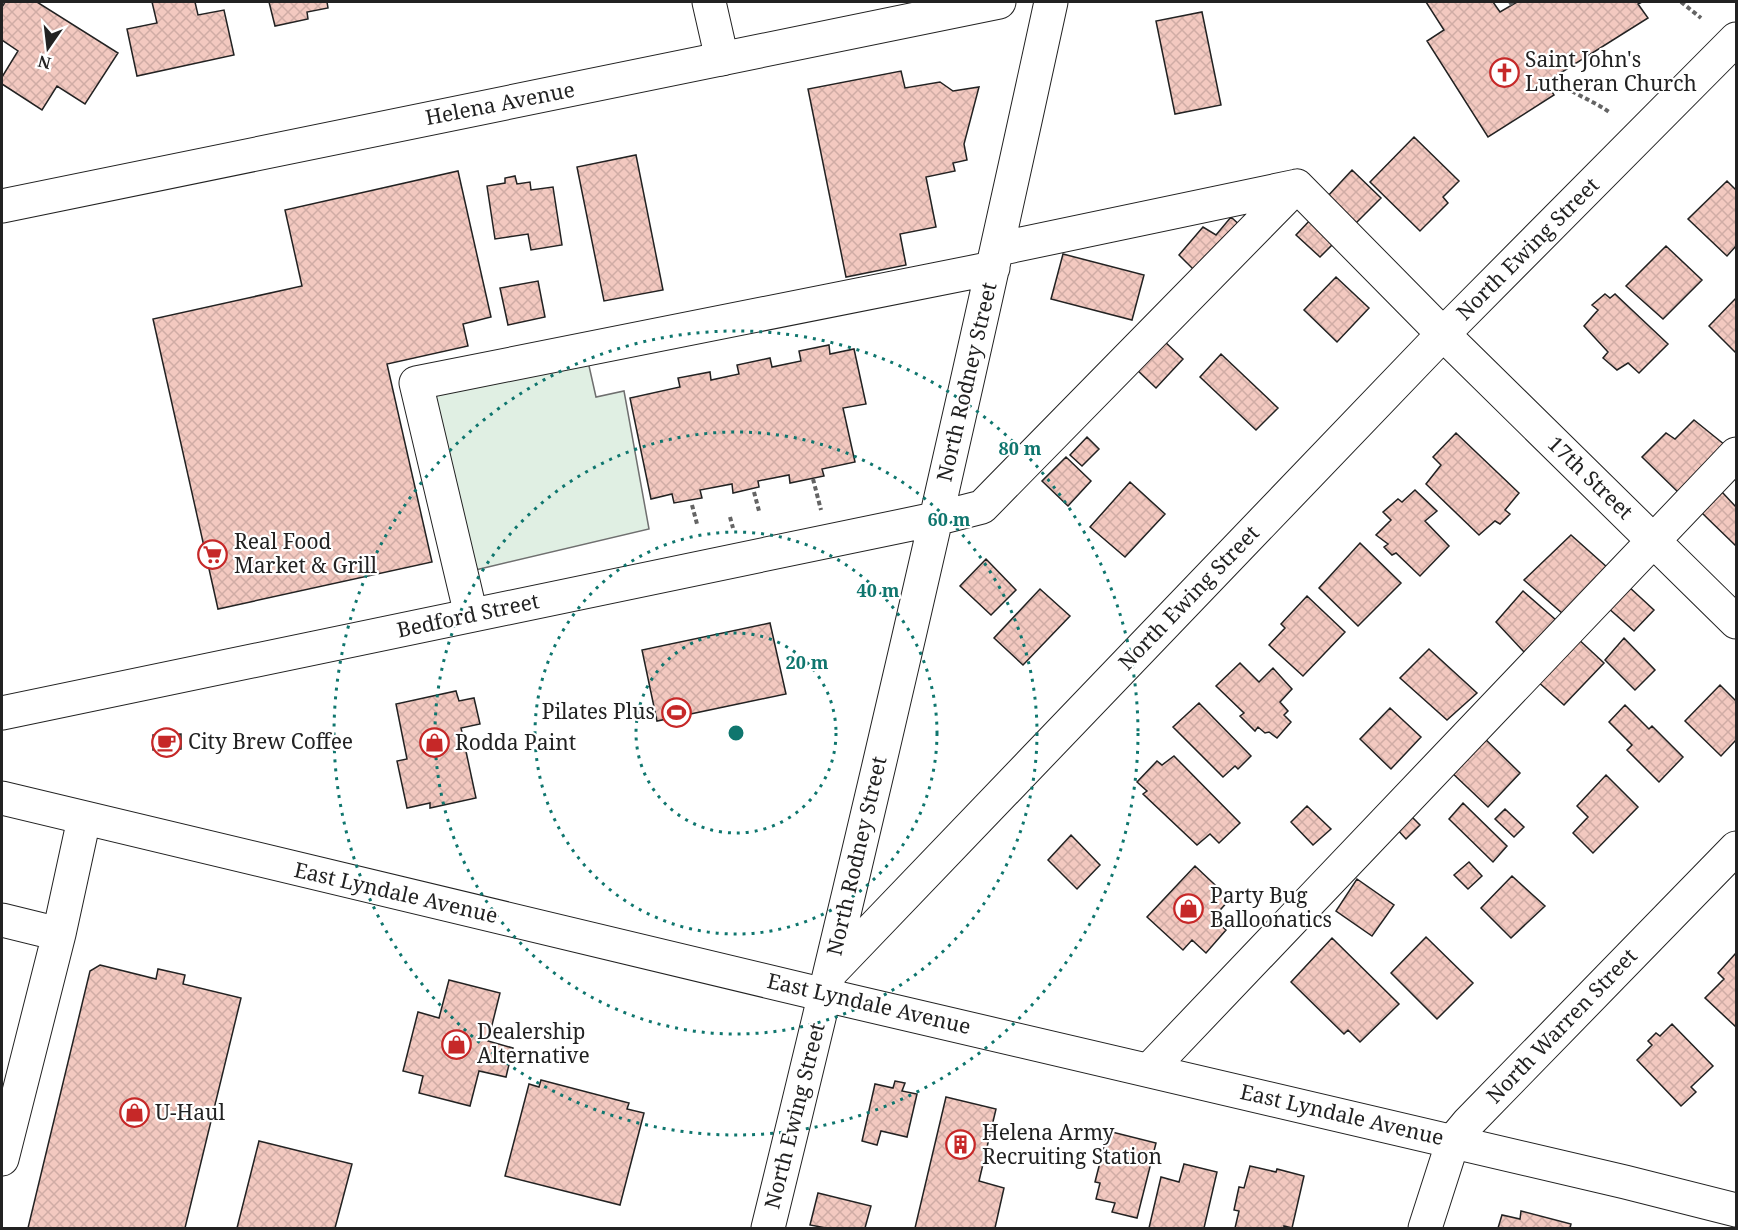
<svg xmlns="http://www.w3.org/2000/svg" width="1738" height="1230" font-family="'Noto Serif',serif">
  <defs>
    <pattern id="building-cross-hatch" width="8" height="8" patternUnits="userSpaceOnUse" patternTransform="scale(1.5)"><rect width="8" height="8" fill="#f3c9c0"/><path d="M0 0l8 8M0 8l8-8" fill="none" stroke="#d0aca5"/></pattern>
  </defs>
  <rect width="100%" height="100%" fill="#fff"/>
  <path fill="#e0efe3" stroke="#6f6f6f" stroke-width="1.5" d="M587,357l9,40 28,-6 25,138 -182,43 -41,-183z"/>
  <path fill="url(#building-cross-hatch)" stroke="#222" stroke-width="1.5" d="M5,2h32l81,51 -33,51 -28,-18 -15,24 -40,-26v-7l16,-26 -16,-11v-33z
    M152,2h43l3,13 26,-5 10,45 -97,21 -10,-47 30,-6z
    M269,2h58l1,6 -21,4 1,7 -33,7z
    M1426,2h67l7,10 17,-10h125l-4,2 10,14 -102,64 8,13 -66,42 -61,-96 17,-11z
    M1202,12l19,93 -46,9 -19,-93z
    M901,71l4,17 35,-6 13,9 26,-4 -15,57 3,16 -14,3 2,8 -29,6 10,50 -36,7 6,31 -60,12 -38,-188z
    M1414,137l45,44 -16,16 5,6 -28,28 -50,-49z
    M636,155l27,135 -59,11 -27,-134z
    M1352,170l29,28 -26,26 -28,-27z
    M458,171l33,146 -28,7 5,22 -81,18 45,198 -214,47 -65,-290 149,-33 -17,-76z
    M515,176l2,8 13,-2 1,8 22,-3 9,58 -31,5 -3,-16 -33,5 -8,-53 18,-3v-5z
    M1727,181l9,9v56l-9,10 -39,-37z
    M1231,217l12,11 -42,49 -22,-22 24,-28 13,8z
    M1312,218l25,22 -17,17 -24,-22z
    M1666,246l36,34 -39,39 -37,-33z
    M1063,254l81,21 -12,45 -81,-21z
    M1336,277l33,31 -32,34 -33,-32z
    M538,281l7,36 -37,8 -8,-37z
    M1605,294l5,4 5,-4 53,50 -29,29 -11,-10 -11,7 -14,-12 5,-6 -24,-26 14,-16 -6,-5z
    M1736,298v55l-27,-27z
    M1163,340l20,19 -27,29 -20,-19z
    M829,345l1,9 24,-5 12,55 -23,4 12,54 -33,7 2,7 -34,7 -1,-8 -31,6 1,6 -26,6 -1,-9 -32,6 2,8 -28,5 -2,-9 -21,5 -21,-101 50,-11 -2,-9 32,-6 1,8 28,-6 -2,-9 33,-7 2,9 29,-6 -2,-10z
    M1221,354l57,54 -22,22 -56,-53z
    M1694,420l31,25 -45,49 -38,-37 24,-24 9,6z
    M1456,433l63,60 -14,17 5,4 -10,10 -5,-3 -16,14 -53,-51 15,-19 -8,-8z
    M1087,437l12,12 -17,17 -12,-11z
    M1066,457l25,24 -23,25 -26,-25z
    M1130,482l35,32 -40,43 -35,-30z
    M1415,490l22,21 -12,10 24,25 -29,30 -24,-23 -4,2 -8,-8 4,-3 -12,-9 15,-15 -8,-8 15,-13 4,3z
    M1722,492l14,15v39l-34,-33z
    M1571,535l37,33 -46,45 -38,-33z
    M1360,543l41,40 -43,43 -39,-38z
    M986,559l30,31 -25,25 -31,-29z
    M1628,586l26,24 -20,21 -27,-24z
    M1040,589l30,27 -47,49 -29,-27z
    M1523,591l33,29 -32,32 -28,-30z
    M1307,596l38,36 -42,44 -34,-31 16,-17 -4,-4z
    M770,623l16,71 -129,27 -15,-71z
    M1576,637l28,26 -40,42 -28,-25z
    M1624,638l31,32 -20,20 -30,-30z
    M1429,649l48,44 -30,27 -47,-42z
    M1240,663l19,19 14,-14 19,21 -12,13 8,9 -4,4 7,7 -14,16 -8,-6 -4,1 -7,-6 -3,4 -15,-15 4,-3 -28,-27z
    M1720,685l16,16v39l-15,16 -36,-35z
    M456,691l3,10 15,-3 6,26 -19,4 15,70 -46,10v-5l-23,5 -10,-47 10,-2 -11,-55z
    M1199,703l52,53 -13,13 -3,-3 -12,11 -50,-50z
    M1625,705l24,24 3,-3 31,31 -24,25 -32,-32 5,-5 -23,-23z
    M1390,708l31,29 -30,32 -31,-30z
    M181,734v15l-28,1v-15z
    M1481,735l39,38 -32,34 -40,-38z
    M1174,756l66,67 -21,20 -9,-9 -13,11 -54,-51 4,-3 -10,-9 20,-21 5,4z
    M1606,775l32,32 -45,46 -20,-20 15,-16 -11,-11z
    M1463,803l44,43 -14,16 -44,-43z
    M1307,806l24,23 -18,16 -22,-23z
    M1505,809l19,18 -10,10 -19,-18z
    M1410,815l10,10 -14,14 -10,-11z
    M1071,835l29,30 -23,24 -29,-29z
    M1469,862l13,14 -14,13 -14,-14z
    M1195,866l35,33 -17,19 13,12 -20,23 -14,-13 -9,10 -36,-33z
    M1512,876l33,30 -34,32 -30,-30z
    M1357,879l37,26 -22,31 -36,-25z
    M1426,937l47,46 -36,36 -46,-46z
    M1332,938l67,66 -39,38 -12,-12 -4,4 -53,-52z
    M1736,953v74l-31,-29 19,-19 -6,-6z
    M100,965l56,14 2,-10 27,6 -2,9 58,14 -56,230h-157l62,-257z
    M449,980l51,13 -12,48 25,7 -7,29 -27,-6 -9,35 -51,-13 4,-17 -20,-5 15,-59 21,6z
    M1672,1024l41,42 -22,21 5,5 -15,14 -44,-46 15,-15 -4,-4 8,-8 4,3z
    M541,1080l88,23 -2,6 17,4 -24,92 -115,-29 24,-92 10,3z
    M895,1081l10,2 -3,8 15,3 -10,43 -26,-6 -4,14 -15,-4 13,-57 18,4z
    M946,1097l50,12 -17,72 25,7 -9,40h-80z
    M1108,1131l48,12 -19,75 -25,-6 3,-9 -19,-4 4,-16 -5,-1z
    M259,1141l93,23 -17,64h-98z
    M1184,1164l33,8 -13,56h-55l12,-51 18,5z
    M1250,1166l26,6 1,-3 27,7 -12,52 -8,-2v2h-49l4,-17 -5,-1 5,-23 5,1z
    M818,1193l53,13 -6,22h-39l-16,-3z
    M1521,1211l50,13 -1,4h-72l4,-13 18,4z"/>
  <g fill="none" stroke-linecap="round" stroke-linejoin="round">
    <defs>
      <path id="minor" d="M709,2l13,57
        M998,249l299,-63 146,148 293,288
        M471,615l-55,-232 577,-115
        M2,713l933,-194 47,-12 315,-321
        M2,920l57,14 25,-115
        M830,973l613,-639 293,-295
        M1149,1070l587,-616
        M2,1159l57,-225
        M768,1228c100,-407 194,-816 283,-1226
        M1425,1228l28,-87 15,-18 268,-275"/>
      <path id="major" d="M2,206l997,-204"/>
      <path id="highway" d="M2,798l823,197 800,187 111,28"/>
    </defs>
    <use href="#minor" stroke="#222" stroke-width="35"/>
    <use href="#major" stroke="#222" stroke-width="35"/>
    <use href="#highway" stroke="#222" stroke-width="35"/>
    <path stroke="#646464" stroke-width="4" stroke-dasharray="4.5 3" stroke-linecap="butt" d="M1510,2l2,3
      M1681,2l20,16
      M1560,82c14,13 34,19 49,30
      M813,479l8,31
      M754,492l5,19
      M692,505l5,19
      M730,517l3,11"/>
    <use href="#minor" stroke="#fff" stroke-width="33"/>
    <use href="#major" stroke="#fff" stroke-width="33"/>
    <use href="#highway" stroke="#fff" stroke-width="33"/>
  </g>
  <g fill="none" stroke="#0f766e" stroke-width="3" stroke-dasharray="3 6">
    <circle cx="736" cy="733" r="100"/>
    <circle cx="736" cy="733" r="201"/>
    <circle cx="736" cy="733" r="301"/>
    <circle cx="736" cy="733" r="402"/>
  </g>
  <defs>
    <symbol id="church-ring" viewBox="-11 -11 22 22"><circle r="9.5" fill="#fff" stroke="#c62828" stroke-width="1.5"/><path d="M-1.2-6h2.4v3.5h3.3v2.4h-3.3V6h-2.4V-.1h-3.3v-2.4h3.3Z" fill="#c62828"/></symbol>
    <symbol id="supermarket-ring" viewBox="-11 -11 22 22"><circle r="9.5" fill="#fff" stroke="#c62828" stroke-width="1.5"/><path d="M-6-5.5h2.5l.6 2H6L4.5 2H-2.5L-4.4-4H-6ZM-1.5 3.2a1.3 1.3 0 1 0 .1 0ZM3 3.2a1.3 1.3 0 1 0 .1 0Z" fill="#c62828"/></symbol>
    <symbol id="stadium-ring" viewBox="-11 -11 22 22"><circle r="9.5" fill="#fff" stroke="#c62828" stroke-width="1.5"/><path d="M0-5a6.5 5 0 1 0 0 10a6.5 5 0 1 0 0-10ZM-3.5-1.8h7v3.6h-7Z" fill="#c62828"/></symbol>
    <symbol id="cafe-ring" viewBox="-11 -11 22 22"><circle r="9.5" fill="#fff" stroke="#c62828" stroke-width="1.5"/><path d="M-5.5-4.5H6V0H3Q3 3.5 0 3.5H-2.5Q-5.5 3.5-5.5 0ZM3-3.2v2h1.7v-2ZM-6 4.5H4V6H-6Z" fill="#c62828"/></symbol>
    <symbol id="shop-ring" viewBox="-11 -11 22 22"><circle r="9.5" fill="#fff" stroke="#c62828" stroke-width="1.5"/><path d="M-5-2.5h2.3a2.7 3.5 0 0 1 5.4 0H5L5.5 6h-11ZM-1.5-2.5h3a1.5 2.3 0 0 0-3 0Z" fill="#c62828"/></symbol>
    <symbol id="building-ring" viewBox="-11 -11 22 22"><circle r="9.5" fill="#fff" stroke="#c62828" stroke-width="1.5"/><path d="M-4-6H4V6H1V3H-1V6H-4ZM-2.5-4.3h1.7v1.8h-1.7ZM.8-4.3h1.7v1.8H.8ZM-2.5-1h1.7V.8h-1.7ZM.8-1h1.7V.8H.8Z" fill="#c62828"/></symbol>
  </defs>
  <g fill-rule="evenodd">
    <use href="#church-ring" x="1488" y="56" width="33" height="33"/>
    <use href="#supermarket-ring" x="196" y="538" width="33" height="33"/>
    <use href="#stadium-ring" x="660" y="696" width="33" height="33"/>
    <use href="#cafe-ring" x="150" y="726" width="33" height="33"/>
    <use href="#shop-ring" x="418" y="726" width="33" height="33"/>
    <use href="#shop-ring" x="1172" y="892" width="33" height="33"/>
    <use href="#shop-ring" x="440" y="1028" width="33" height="33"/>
    <use href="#shop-ring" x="118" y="1096" width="33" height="33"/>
    <use href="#building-ring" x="944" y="1128" width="33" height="33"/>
  </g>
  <g text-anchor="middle" stroke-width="4.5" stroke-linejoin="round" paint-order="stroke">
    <g font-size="21" fill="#222" stroke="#fff" text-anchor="start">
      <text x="1525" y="67">Saint John's<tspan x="1525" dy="24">Lutheran Church</tspan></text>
      <text x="234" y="549">Real Food<tspan x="234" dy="24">Market &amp; Grill</tspan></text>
      <text x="655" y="719" text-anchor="end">Pilates Plus</text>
      <text x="188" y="749">City Brew Coffee</text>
      <text x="455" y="750">Rodda Paint</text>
      <text x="1210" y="903">Party Bug<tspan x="1210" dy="24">Balloonatics</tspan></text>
      <text x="477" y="1039">Dealership<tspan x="477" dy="24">Alternative</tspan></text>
      <text x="155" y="1120">U-Haul</text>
      <text x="982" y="1140">Helena Army<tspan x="982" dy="24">Recruiting Station</tspan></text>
    </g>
    <g font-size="21" fill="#222" stroke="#fff">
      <text transform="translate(500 104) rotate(-11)" y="7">Helena Avenue</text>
      <text transform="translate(1528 249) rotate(-45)" y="7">North Ewing Street</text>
      <text transform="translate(967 382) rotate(-77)" y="7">North Rodney Street</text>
      <text transform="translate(1590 478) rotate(44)" y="7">17th Street</text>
      <text transform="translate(1189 598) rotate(-46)" y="7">North Ewing Street</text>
      <text transform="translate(468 616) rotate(-12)" y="7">Bedford Street</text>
      <text transform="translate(857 856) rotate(-77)" y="7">North Rodney Street</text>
      <text transform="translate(396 893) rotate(13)" y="7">East Lyndale Avenue</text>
      <text transform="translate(869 1004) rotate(13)" y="7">East Lyndale Avenue</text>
      <text transform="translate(1562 1026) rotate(-46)" y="7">North Warren Street</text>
      <text transform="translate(1342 1115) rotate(13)" y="7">East Lyndale Avenue</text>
      <text transform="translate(795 1116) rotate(-76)" y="7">North Ewing Street</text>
    </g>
  </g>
  <circle cx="736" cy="733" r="9" fill="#0f766e" stroke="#fff" stroke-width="3"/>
  <g font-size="18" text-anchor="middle" font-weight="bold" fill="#0f766e" stroke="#fff" stroke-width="4.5" stroke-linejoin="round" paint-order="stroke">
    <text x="1020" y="455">80 m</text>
    <text x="949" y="526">60 m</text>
    <text x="878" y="597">40 m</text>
    <text x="807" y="669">20 m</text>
  </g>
  <rect width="1738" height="1230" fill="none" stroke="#222222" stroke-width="6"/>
  <g transform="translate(48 48) rotate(194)" stroke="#ffffff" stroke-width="4.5" paint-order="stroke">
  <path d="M0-4.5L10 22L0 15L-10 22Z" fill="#222222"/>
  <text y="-9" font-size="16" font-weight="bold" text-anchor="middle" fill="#222222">N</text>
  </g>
</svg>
